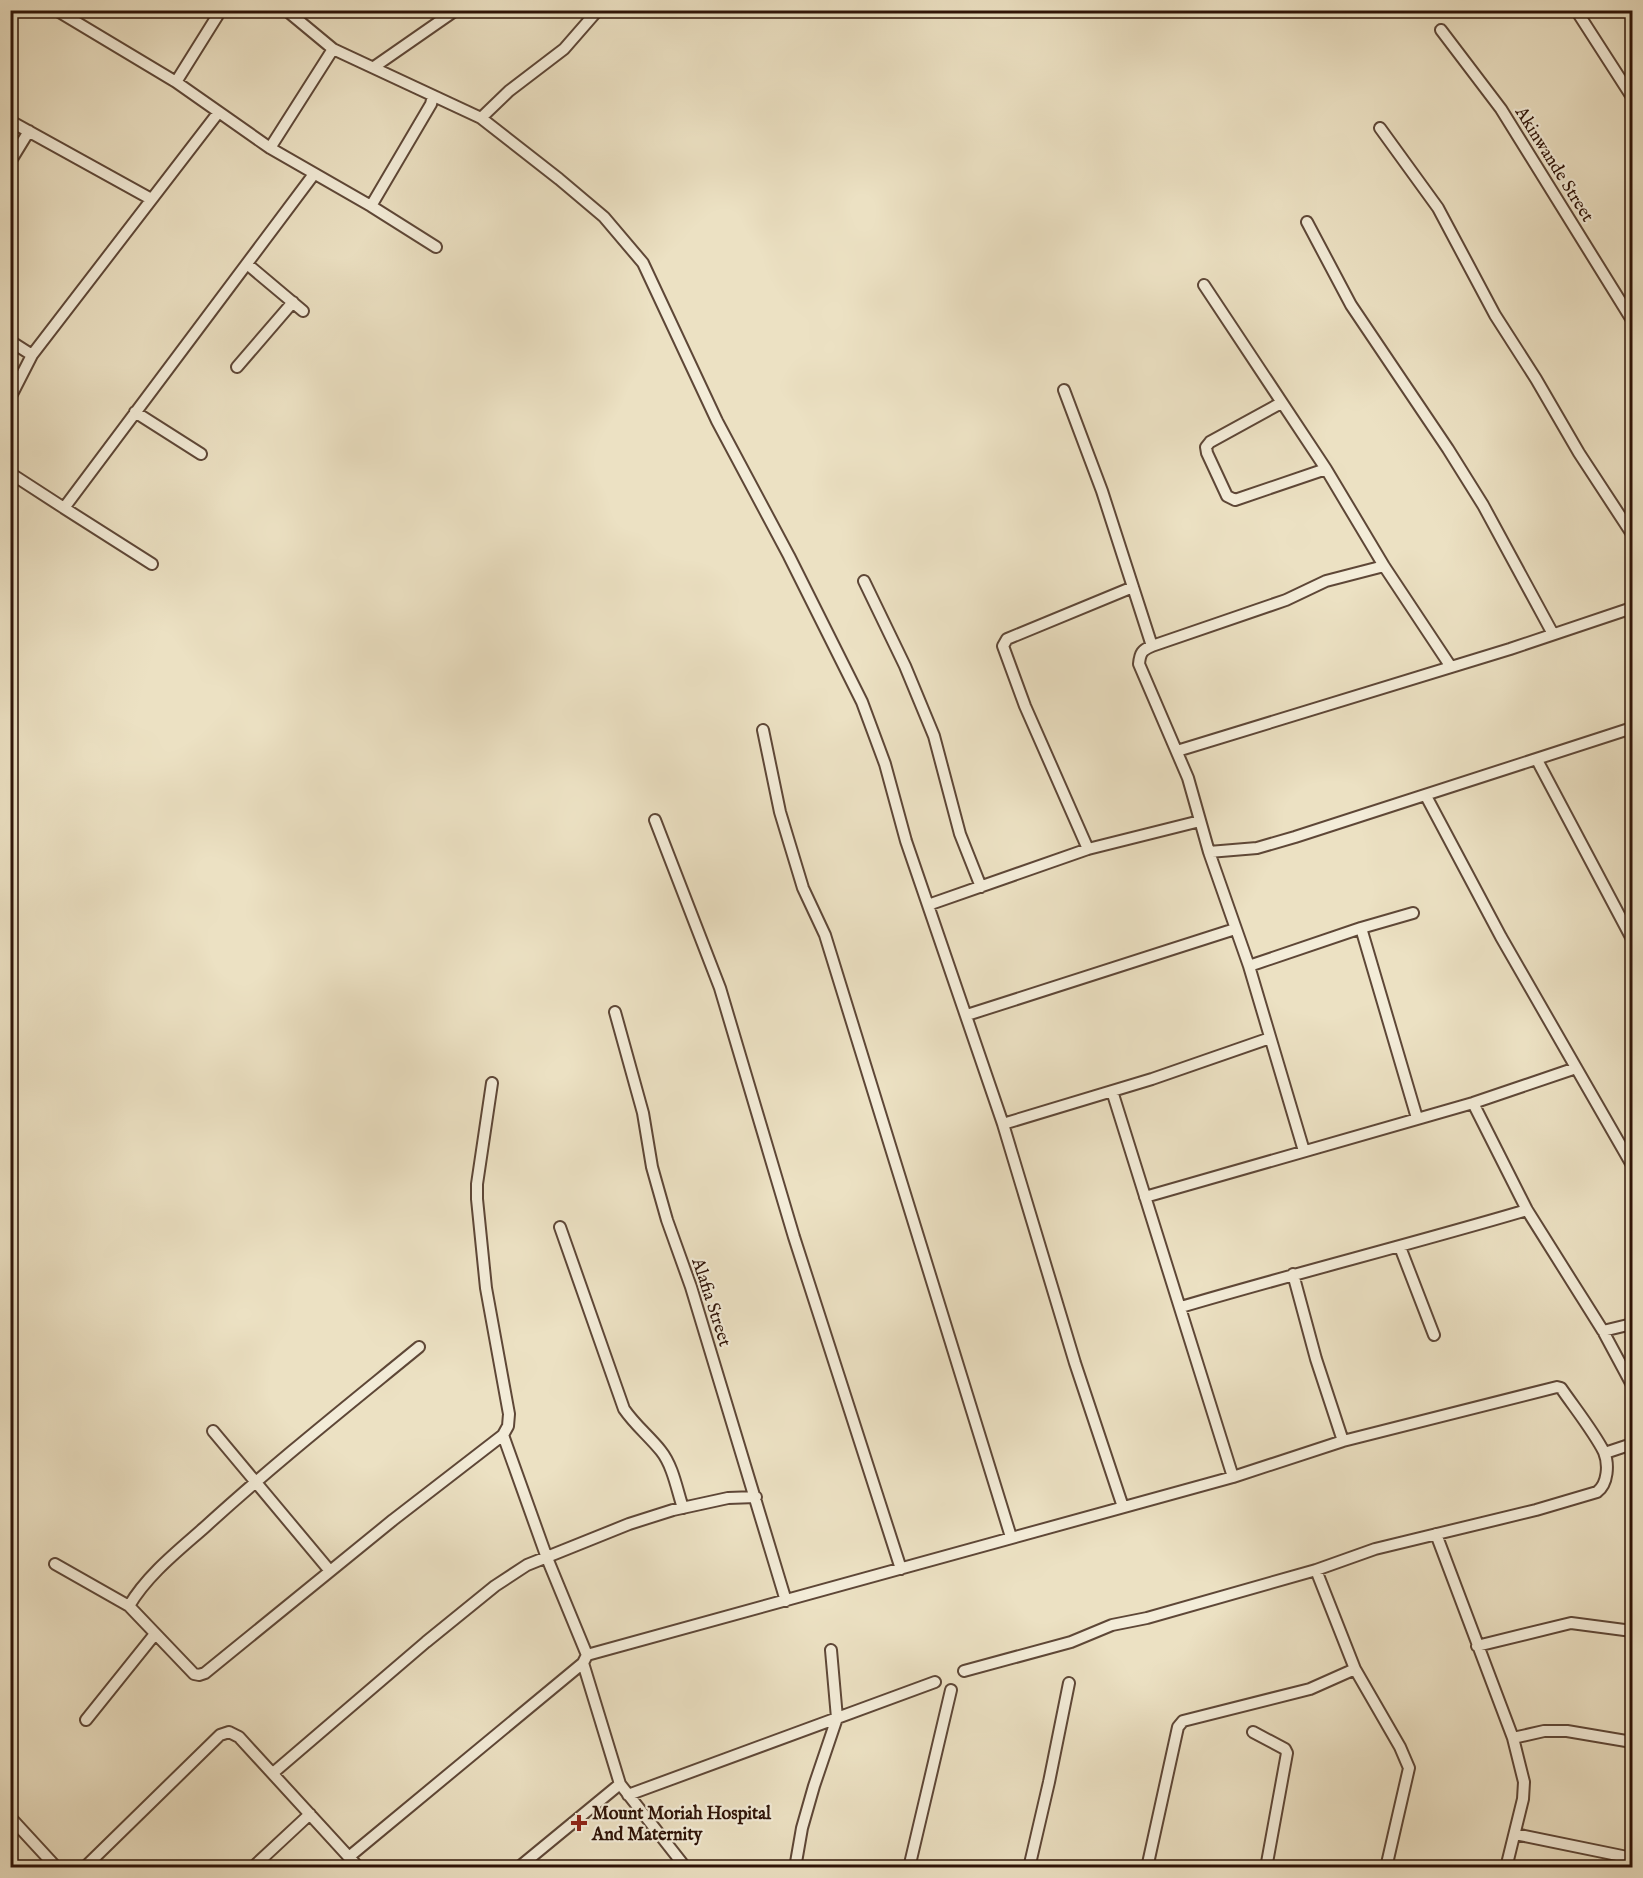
<svg xmlns="http://www.w3.org/2000/svg" width="1643" height="1878" font-family="'IM FELL English',serif">
  <rect width="100%" height="100%" fill="#ece1c3"/>
  <filter id="stains"><feTurbulence type="fractalNoise" baseFrequency=".00333" numOctaves="4"/><feColorMatrix values="0 0 0 0 .2 0 0 0 0 .09 0 0 0 0 .02 0 0 0 .5 -.17"/></filter>
  <radialGradient id="worn" r=".72"><stop offset=".6" stop-color="#630" stop-opacity="0"/><stop offset="1" stop-color="#630" stop-opacity=".3"/></radialGradient>
  <g fill="none" stroke-linecap="round" stroke-linejoin="round">
    <defs>
      <path id="minor" d="M56,10l120,72 94,66 101,58 60,-102 2,-8
        M286,10l47,39 148,69 78,61 45,38 39,46 74,158 72,135 73,146 23,62 21,77 97,283 72,239 48,144
        M1576,10l56,87
        M1441,30l60,79 131,211
        M374,67l82,-57
        M176,82l45,-72
        M481,118l28,-27 55,-42 34,-39
        M10,121l141,78
        M1380,128l58,80 57,107 41,64 43,74 53,81
        M270,148l63,-99
        M10,162l19,-31
        M371,206l65,41
        M1307,222l44,83 97,144 35,56 70,129
        M247,264l56,47
        M1204,285l122,184 58,97 67,101
        M10,341l22,14
        M237,367l56,-65
        M1064,390l38,101 50,155
        M10,398l22,-43 186,-242
        M1281,403l-71,39 -4,5 1,6 20,43 8,4 91,-31
        M135,412l66,42
        M10,473l54,35 250,-334
        M64,508l88,56
        M864,581l41,85 29,70 26,98 21,53
        M763,730l17,82 23,76 22,47 186,602
        M1177,751l333,-102 122,-41
        M1537,760l95,179
        M1426,796l75,141 131,228
        M655,820l65,168 74,249 107,332
        M1088,849l-63,-143 -22,-60 4,-7 126,-52
        M1209,852l48,-4 38,-11 337,-109
        M928,905l160,-56 112,-28
        M1361,928l52,-15
        M1249,966l112,-38 56,190
        M615,1012l28,101 9,54 15,53 24,67 95,314
        M967,1015l268,-86
        M1112,1091l121,386
        M1473,1103l54,107 76,121 29,54
        M1003,1124l149,-45 118,-41
        M1304,1151l-55,-185 -40,-114 -21,-74 -49,-114c1,-11 3,-14 13,-18l134,-46 40,-19 58,-15
        M1145,1197l328,-94 103,-35
        M560,1227l64,182c11,16 25,27 37,42 12,15 16,39 22,57
        M1400,1247l34,88
        M1293,1274l23,85 27,82
        M1181,1307c115,-34 231,-63 346,-97
        M1603,1331l29,-7
        M419,1347c-72,59 -145,117 -214,180 -26,23 -58,48 -76,79l65,68 5,1 6,-2 188,-153 110,-85 5,-9 1,-12 -23,-126 -9,-89v-15l15,-101
        M213,1431l117,140
        M503,1435l44,123 40,97 -4,8 37,121 66,84
        M1605,1453l27,-9
        M1436,1534l77,204 11,44 -1,17 -17,69
        M55,1564l74,42
        M1316,1570l39,99 45,78 9,21 -23,100
        M1477,1646l94,-23 61,8
        M587,1655l646,-178 110,-36 214,-54 4,1c13,19 33,44 43,64 5,12 4,32 -7,40l-61,18 -161,39 -59,21 -169,48 -35,7 -41,17 -107,29
        M86,1720l69,-86
        M1253,1732l32,17 2,4 -21,115
        M1513,1738l31,-7h23l65,11
        M273,1773l153,-131 69,-56 32,-21 102,-41 44,-14 55,-12 28,-1
        M628,1795l307,-113
        M10,1817l47,51
        M1515,1834l117,24
        M350,1856l233,-193
        M84,1868l136,-133 9,-3 10,5 120,131
        M252,1868l58,-54
        M518,1868l102,-84
        M795,1868l7,-40 12,-42 23,-68 -6,-68
        M909,1868l42,-178
        M1029,1868l20,-86 20,-99
        M1147,1868l31,-141 5,-6 127,-32 45,-20"/>
    </defs>
    <use href="#minor" stroke="#5e4737" stroke-width="14"/>
    <use href="#minor" stroke="#f3ecd8" stroke-width="10"/>
  </g>
  <path fill="#8f2418" stroke="#f3ecd8" stroke-width="2" d="M576 1814h6v6h6v6h-6v6h-6v-6h-6v-6h6z"/>
  <g text-anchor="middle" stroke-width="4.5" stroke-linejoin="round" paint-order="stroke">
    <g font-size="18" fill="#2f1408" stroke="#f3ecd8">
      <text transform="translate(1555 164) rotate(58)" y="6">Akinwande Street</text>
      <text transform="translate(712 1302) rotate(72)" y="6">Alafia Street</text>
    </g>
    <g font-size="18" font-weight="bold" fill="#2f1408" stroke="#f3ecd8" text-anchor="start">
      <text x="592" y="1819">Mount Moriah Hospital<tspan x="592" dy="21">And Maternity</tspan></text>
    </g>
  </g>
  <rect width="1643" height="1878" fill="none" stroke="#ece1c3" stroke-width="36"/>
  <rect x="12" y="12" width="1619" height="1854" fill="none" stroke="#2f1408" stroke-width="3"/>
  <rect x="18" y="18" width="1607" height="1842" fill="none" stroke="#2f1408" stroke-width="1.5"/>
  <rect width="100%" height="100%" filter="url(#stains)"/>
  <rect width="100%" height="100%" fill="url(#worn)"/>
</svg>
